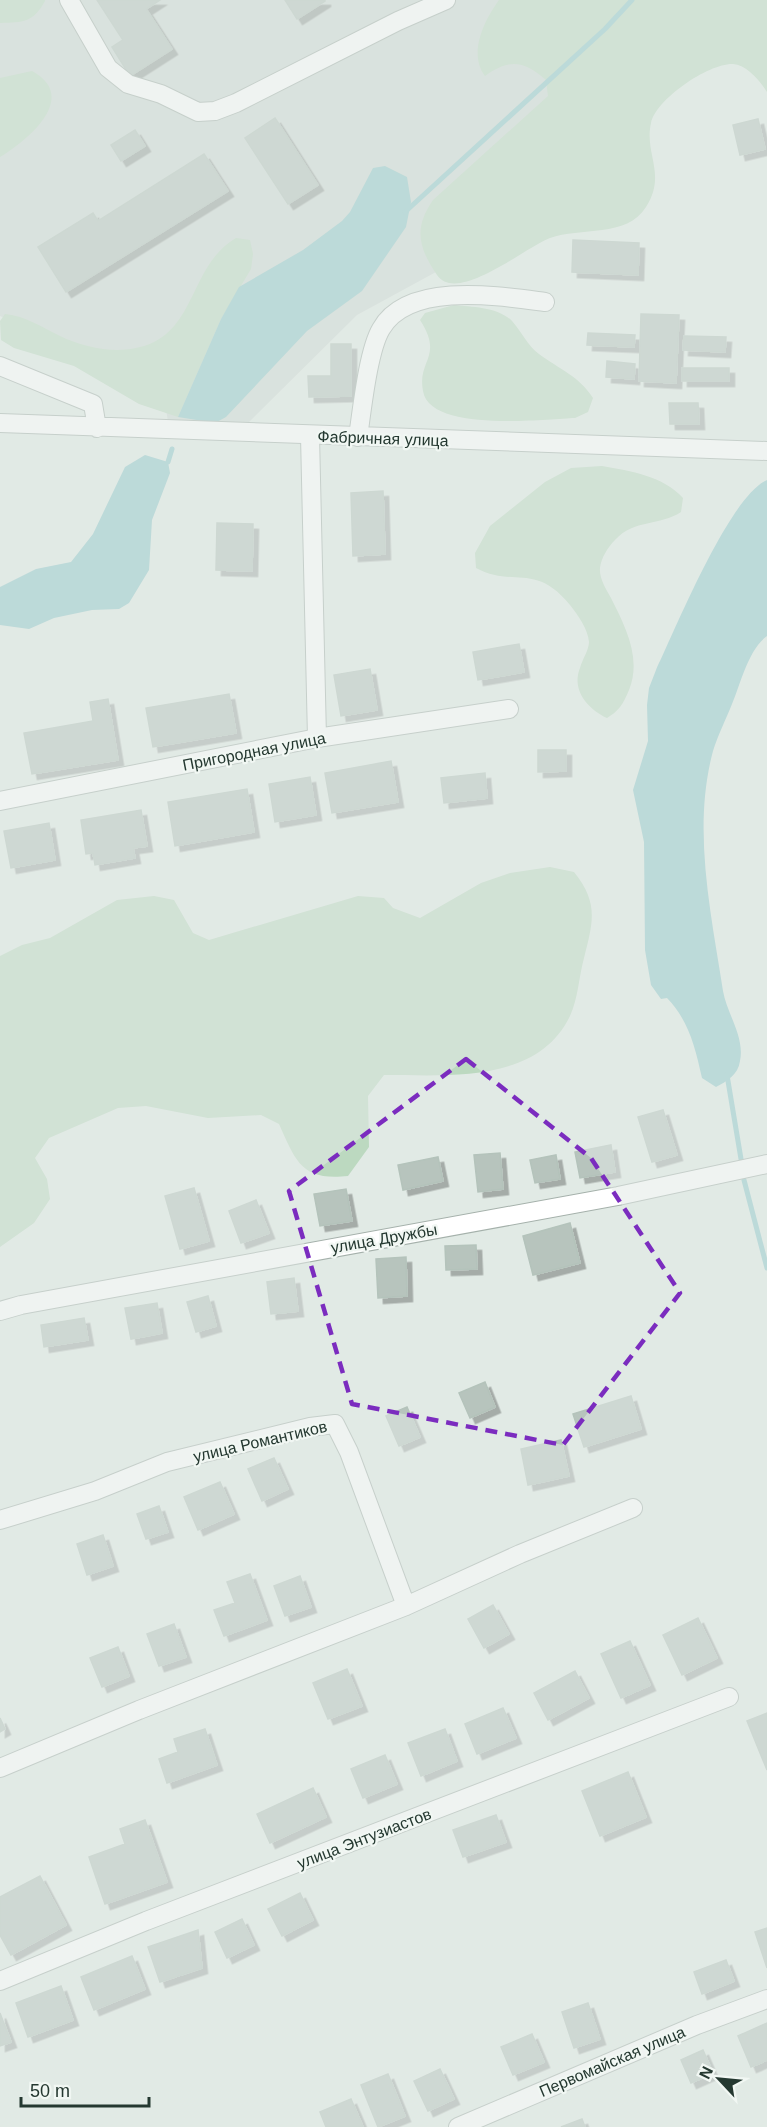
<svg xmlns="http://www.w3.org/2000/svg" width="767" height="2127" font-family="Helvetica,sans-serif">
  <defs>
    <filter id="shadow"><feDropShadow dx="5.5" dy="5.5" stdDeviation="0" flood-color="#0004"/></filter>
  </defs>
  <rect width="100%" height="100%" fill="#e1eae5"/>
  <path fill="#cfd9d4" d="M0,0h743l-296,266 -90,49 -112,111 -77,-4 -5,-33 -163,-73z"/>
  <path fill="#bcd9c0" d="M0,0h45v1c-12,22 -22,21 -45,22z
    M499,0h268v92c-7,-11 -20,-27 -34,-28 -24,-1 -77,35 -82,59 -7,31 16,51 -5,84 -19,31 -66,20 -96,31 -23,8 -93,67 -113,37 -18,-27 -24,-46 -4,-75l115,-104 -2,-16c-22,-19 -36,-22 -61,-4 -17,-23 -1,-55 14,-76z
    M32,71c48,26 -4,69 -32,86v-79z
    M236,238l14,2 3,14 -2,15 -30,50 -43,98 -39,-13 -65,-38 -60,-18 -13,-8 -1,-19 5,-7c21,2 36,13 55,22 16,8 39,14 57,14 83,-1 66,-81 119,-112z
    M454,305c18,2 44,2 58,16 9,10 16,25 27,33 20,15 40,22 54,44l-5,14 -13,6c-31,1 -145,15 -152,-27 -6,-31 21,-34 -3,-71l5,-7z
    M602,466c29,5 61,10 81,32l-2,14c-21,14 -47,7 -66,28 -7,7 -14,18 -15,28 -1,10 6,21 11,30 14,28 31,60 18,92 -6,14 -9,20 -22,28 -19,-9 -36,-28 -27,-50 2,-8 9,-18 9,-26 -1,-13 -11,-27 -19,-37 -35,-43 -57,-17 -94,-37l-1,-15 15,-27 55,-44 26,-14z
    M550,867l24,5c25,31 19,50 10,86 -5,18 -6,41 -14,58 -33,68 -122,59 -186,59l-16,21 1,51 -21,29c-46,5 -52,-14 -69,-52l-18,-9 -53,3 -62,-12 -28,2 -69,30 -14,20 12,21 3,20 -16,24 -34,24v-291l22,-11 28,-7 67,-38 37,-4 20,4 19,33 16,7 149,-44 26,2 9,10 27,10 61,-35 29,-10z"/>
  <path fill="#8fc7c9" d="M385,166l22,11 4,25 -5,25 -44,64 -55,40 -81,86 -11,6 -37,-6 43,-98 18,-32 64,-37 39,-29 8,-9 23,-44z
    M145,455l23,7 2,11 -18,47 -3,50 -20,33 -10,6 -27,1 -38,8 -25,11 -29,-4v-38l36,-18 35,-7 22,-28 32,-67z
    M767,480v156c-19,14 -26,47 -35,68 -6,15 -14,31 -19,47 -21,78 -2,162 10,240 4,23 22,46 17,70 -2,14 -13,20 -24,26l-14,-9c-7,-31 -13,-57 -35,-80l-6,1 -10,-14 -6,-35 -1,-108 -11,-52 15,-49 -1,-36 2,-17 7,-18c20,-42 73,-173 111,-190z"/>
  <g fill="none" stroke-linecap="round" stroke-linejoin="round">
    <path stroke="#8fc7c9" stroke-width="5" d="M405,212l200,-183 27,-29
      M168,462l4,-13
      M727,1075l14,84
      M744,1180l23,88"/>
  </g>
  <path fill="#b7c4bd" stroke="#b4c3bb" stroke-width="1.5" filter="url(#shadow)" d="M97,0h63l-14,9 26,40 -42,27 -18,-29 11,-7z
    M285,0h40v1l-28,18z
    M275,118l43,67 -30,19 -43,-66z
    M758,119l7,30 -25,6 -7,-30z
    M135,130l10,16 -24,15 -10,-16z
    M204,154l24,37 -162,101 -28,-45 55,-34 5,8z
    M573,240l66,3 -1,32 -66,-3z
    M641,314l38,1 -3,68 -37,-2z
    M588,333l47,2 -1,12 -47,-2z
    M684,336l42,1 -1,15 -42,-2z
    M331,344h20v52l-42,1 -1,-21h23z
    M607,361l28,3 -1,15 -28,-2z
    M682,368h47v13h-47z
    M669,403h29l1,21h-29z
    M383,491l2,63 -32,2 -2,-63z
    M217,523l36,1 -1,47 -36,-1z
    M519,644l5,28 -46,8 -5,-28z
    M370,669l7,41 -36,6 -7,-41z
    M229,694l7,39 -83,14 -7,-39z
    M108,699l10,61 -86,14 -8,-41 69,-12 -3,-19z
    M538,750h28v21l-28,1z
    M391,761l7,41 -66,11 -7,-40z
    M485,773l2,25 -43,5 -3,-25z
    M310,777l6,38 -41,7 -6,-38z
    M247,789l7,43 -79,14 -7,-44z
    M141,810l6,36 -14,2 2,10 -40,7 -2,-12 -7,1 -5,-34z
    M49,823l6,37 -44,8 -7,-37z
    M663,1110l14,45 -25,7 -14,-45z
    M611,1145l4,27 -35,6 -5,-26z
    M500,1153l3,36 -25,3 -4,-37z
    M556,1155l4,24 -25,4 -5,-23z
    M438,1157l5,24 -40,9 -5,-25z
    M194,1188l15,53 -29,8 -15,-53z
    M346,1189l6,32 -32,5 -6,-32z
    M256,1200l13,33 -28,10 -12,-32z
    M570,1223l10,40 -47,12 -10,-39z
    M476,1245l1,24 -31,1 -1,-24z
    M406,1257l1,39 -29,2 -2,-39z
    M294,1278l4,33 -27,3 -4,-32z
    M208,1296l8,30 -20,6 -9,-30z
    M157,1303l5,30 -31,6 -6,-31z
    M84,1318l4,22 -44,7 -3,-22z
    M485,1382l10,25 -25,11 -11,-25z
    M631,1396l10,33 -57,18 -11,-33z
    M407,1407l13,30 -21,9 -13,-30z
    M561,1440l8,36 -41,9 -7,-36z
    M274,1458l14,31 -26,12 -14,-32z
    M220,1482l14,32 -36,16 -14,-33z
    M159,1506l9,26 -22,7 -9,-25z
    M103,1535l10,31 -26,9 -10,-31z
    M250,1574l17,46 -43,16 -10,-26 21,-7 -8,-21z
    M300,1576l11,31 -26,9 -11,-30z
    M493,1605l16,29 -25,14 -16,-29z
    M698,1618l19,40 -35,17 -19,-40z
    M174,1624l12,33 -27,9 -12,-32z
    M630,1641l20,44 -29,13 -20,-44z
    M118,1647l11,29 -27,11 -12,-29z
    M347,1669l15,37 -34,13 -15,-36z
    M575,1671l14,27 -41,22 -14,-27z
    M503,1708l13,30 -39,16 -12,-30z
    M767,1713v57l-20,-49z
    M0,1718l5,11 -5,3z
    M205,1729l12,36 -50,18 -8,-24 19,-7 -4,-13z
    M445,1729l12,32 -36,15 -13,-33z
    M385,1755l12,29 -34,14 -12,-29z
    M628,1772l18,45 -46,19 -18,-45z
    M313,1788l13,29 -56,26 -13,-29z
    M496,1815l10,27 -43,15 -10,-27z
    M145,1820l22,62 -62,22 -16,-47 36,-13 -5,-15z
    M40,1876l26,49 -55,30 -11,-20v-38z
    M300,1893l13,27 -31,16 -14,-27z
    M242,1919l12,26 -27,13 -12,-26z
    M767,1928v40l-12,-36z
    M198,1930l4,38 -42,14 -12,-35z
    M132,1956l13,33 -51,21 -13,-33z
    M726,1960l8,21 -32,13 -8,-22z
    M61,1986l12,34 -45,17 -12,-34z
    M588,2003l12,36 -26,9 -12,-36z
    M0,2013l11,29 -11,4z
    M767,2023v37l-16,7 -13,-31z
    M532,2034l12,28 -31,13 -12,-28z
    M703,2050l10,23 -22,10 -10,-23z
    M440,2069l14,30 -26,12 -14,-30z
    M388,2074l17,42 -27,11 -17,-42z
    M351,2099l12,28h-37l-6,-15z
    M582,2119l3,8h-24z"/>
  <g fill="none" stroke-linecap="round" stroke-linejoin="round">
    <defs>
      <path id="minor" d="M69,0l39,68 20,16 33,10 37,18 17,-1 21,-8 162,-82 48,-21
        M0,366l93,38 4,24
        M0,423l767,28
        M310,436l7,302
        M358,437c4,-27 10,-86 23,-108 27,-48 118,-33 164,-27
        M0,801l317,-63 192,-29
        M0,1311l21,-6 597,-109 149,-32
        M0,1520l95,-29 72,-29 143,-35 25,-3 14,28 57,154
        M0,1768l139,-58 267,-104 114,-52 113,-46
        M0,1981l146,-60 583,-224
        M458,2127l239,-102 70,-26"/>
    </defs>
    <use href="#minor" stroke="#a5b1ab" stroke-width="20"/>
    <use href="#minor" stroke="#fff" stroke-width="18"/>
  </g>
  <path d="M0 0H767V2127H0ZM466,1059l125,99 89,135 -117,152 -211,-41 -63,-213z" fill="#e1eae5" fill-opacity=".55" fill-rule="evenodd"/>
  <path fill="none" stroke="#7b2cbf" stroke-width="4.5" stroke-dasharray="12 8" stroke-linejoin="round" d="M466,1059l125,99 89,135 -117,152 -211,-41 -63,-213z"/>
  <g text-anchor="middle" stroke-width="4.5" stroke-linejoin="round" paint-order="stroke">
    <g font-size="16" fill="#243830" stroke="#f1f7f3">
      <text transform="translate(383 438) rotate(2)" y="6">Фабричная улица</text>
      <text transform="translate(254 751) rotate(-11)" y="6">Пригородная улица</text>
      <text transform="translate(384 1238) rotate(-10)" y="6">улица Дружбы</text>
      <text transform="translate(260 1441) rotate(-13)" y="6">улица Романтиков</text>
      <text transform="translate(364 1838) rotate(-21)" y="6">улица Энтузиастов</text>
      <text transform="translate(612 2061) rotate(-23)" y="6">Первомайская улица</text>
    </g>
  </g>
  <g transform="translate(719 2079) rotate(296)" stroke="#f1f7f3" stroke-width="4.5" paint-order="stroke">
  <path d="M0-4.5L10 22L0 15L-10 22Z" fill="#243830"/>
  <text y="-9" font-size="16" font-weight="bold" text-anchor="middle" fill="#243830">N</text>
  </g>
  <path d="M21 2097v9h128v-9" fill="none" stroke="#243830" stroke-width="3"/>
  <text x="30" y="2097" font-size="18" fill="#243830" stroke="#f1f7f3" stroke-width="4.5" paint-order="stroke">50 m</text>
</svg>
